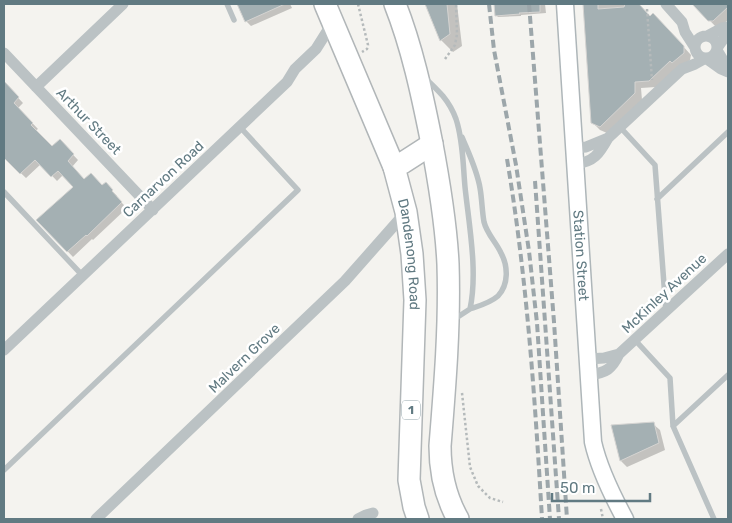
<svg xmlns="http://www.w3.org/2000/svg" width="732" height="523" font-family="Rubik,sans-serif">
  <rect width="100%" height="100%" fill="#f4f3ef"/>
  <path fill="#0003" d="M238,4h52l2,4 -41,18 -5,-5z
    M426,4h31l5,42 -9,6 -12,-12z
    M495,4h50l1,9 -25,2v1l-23,1 -2,-2z
    M584,4h54l12,13 10,4 31,34 -1,5 -34,27 -15,1 1,12 -35,33 -7,-3 -8,-8z
    M694,4h34v16l-8,7h-4z
    M4,83l19,20 -5,5 20,21 -3,2 17,17 8,-7 18,19 -6,7 13,13 18,7 3,-3 11,12 -1,1 11,11 -34,32 -1,-1 -19,18 -35,-37 37,-33 -12,-12 -6,6 -16,-17 -15,14 -20,-19 -2,1z
    M653,424l7,6 5,20 -38,17 -6,-6 -8,-35z"/>
  <path fill="#a4b0b3" stroke="#d5d4d2" d="M237,4h48l-40,18z
    M425,4h22l3,30 -10,7z
    M494,4h46v8l-21,1 1,1 -25,2z
    M583,4h15v5l26,-2 1,-3h14l11,12 3,-3 31,33v7l-12,10 -2,-2 -21,20 -14,1v11l-35,34 -9,-4z
    M692,4h36v3l-15,14h-5z
    M4,81l15,16 -5,6 19,20 -2,2 21,21 8,-7 14,15 -6,7 16,18 7,-6 11,12 4,-3 7,8 -1,1 10,11 -35,34 -1,-1 -19,17 -31,-32 37,-33 -15,-16 -7,6 -16,-17 -15,14 -16,-16z
    M654,422l5,21 -39,18 -9,-36z"/>
  <g fill="none" stroke-linecap="round" stroke-linejoin="round">
    <defs>
      <g id="secondary">
        <path id="s1" d="M565,4l28,438c6,27 19,53 32,77"/>
      </g>
      <g id="highway">
        <path id="s2" d="M325,4l69,163 12,45 6,42 3,46 -6,180 5,27 4,12"/>
        <path d="M395,4c17,43 27,90 36,135 8,42 15,82 17,125 2,60 -3,121 -8,182 0,26 5,50 18,73"/>
        <path d="M394,167l10,-5 28,-18"/>
      </g>
    </defs>
    <use href="#secondary" stroke="#aeb6b9" stroke-width="19"/>
    <use href="#highway" stroke="#b1b6b8" stroke-width="24"/>
    <path stroke="#b5babb" stroke-width="2.5" stroke-dasharray="2.5 2.5" stroke-linecap="butt" d="M358,4l10,41 -1,4 -5,3
      M647,9l5,71
      M445,59l10,-14 2,-11 -1,-30
      M462,393l8,74 8,19 12,12 13,4
      M601,509l2,10"/>
    <path stroke="#bbc2c4" stroke-width="5.5" d="M227,4l7,16
      M424,77c14,13 25,23 32,42 7,21 7,46 9,68 4,38 13,85 5,122l-17,11
      M620,127l35,38 11,146
      M462,137c7,17 15,33 18,51 2,11 2,23 4,34 3,12 12,20 17,31 7,13 8,31 -3,43 -8,7 -19,10 -28,13
      M4,192l79,84
      M657,199l71,-67
      M635,340l35,38 3,48 41,93
      M673,426l55,-51
      M4,470l294,-280 -58,-63"/>
    <path stroke="#bbc2c4" stroke-width="11" d="M666,4l16,18 3,10 9,14
      M695 47a11 11 0 1 1 22 0a11 11 0 1 1-22 0Z
      M707,36l15,-8 6,-1 -1,7 -10,14
      M717,50l9,15 1,6
      M4,53l149,157
      M707,59l14,10 7,3
      M36,87l87,-83
      M574,148l12,-1 22,-9
      M575,164c19,-2 24,-10 33,-26l74,-69 13,-5 9,-5
      M4,350l283,-268 8,-13 21,-20 17,-27
      M588,359l16,-1 15,-4
      M589,375c17,-2 23,-6 30,-21l109,-100
      M96,519l249,-238 61,-69
      M358,519l8,-4 7,-2"/>
    <use href="#secondary" stroke="#fff" stroke-width="16"/>
    <use href="#highway" stroke="#fff" stroke-width="21"/>
    <path stroke="#9ca6aa" stroke-width="4" stroke-dasharray="8 4" stroke-linecap="butt" d="M489,4l5,46 22,115 13,86 8,72 13,196
      M529,4l25,318 13,197
      M507,159c20,119 28,240 35,360
      M535,181l24,338"/>
  </g>
  <g text-anchor="middle" stroke-width="5" stroke-linejoin="round" paint-order="stroke">
    <rect fill="#fff" stroke="#90a2a8" stroke-width="1" x="402" y="400.5" width="18" height="19" rx="4"/>
    <g font-size="12" font-weight="bold" fill="#617a82">
      <text x="411" y="414">1</text>
    </g>
    <g font-size="14" fill="#617a82" stroke="#fff">
      <text transform="translate(89 121) rotate(46)" y="5">Arthur Street</text>
      <text transform="translate(163 179) rotate(-43)" y="5">Carnarvon Road</text>
      <text dy="5" stroke="none"><textPath href="#s2" startOffset="266">Dandenong Road</textPath></text>
      <text dy="5" stroke="none"><textPath href="#s1" startOffset="252">Station Street</textPath></text>
      <text transform="translate(664 293) rotate(-43)" y="5">McKinley Avenue</text>
      <text transform="translate(244 358) rotate(-44)" y="5">Malvern Grove</text>
    </g>
  </g>
  <rect width="732" height="523" fill="none" stroke="#617a82" stroke-width="10"/>
  <path d="M552 493v8h98v-8" fill="none" stroke="#617a82" stroke-width="2.5"/>
  <text x="560" y="493" font-size="15" fill="#617a82" stroke="#ffffff" stroke-width="4" paint-order="stroke">50 m</text>
</svg>
